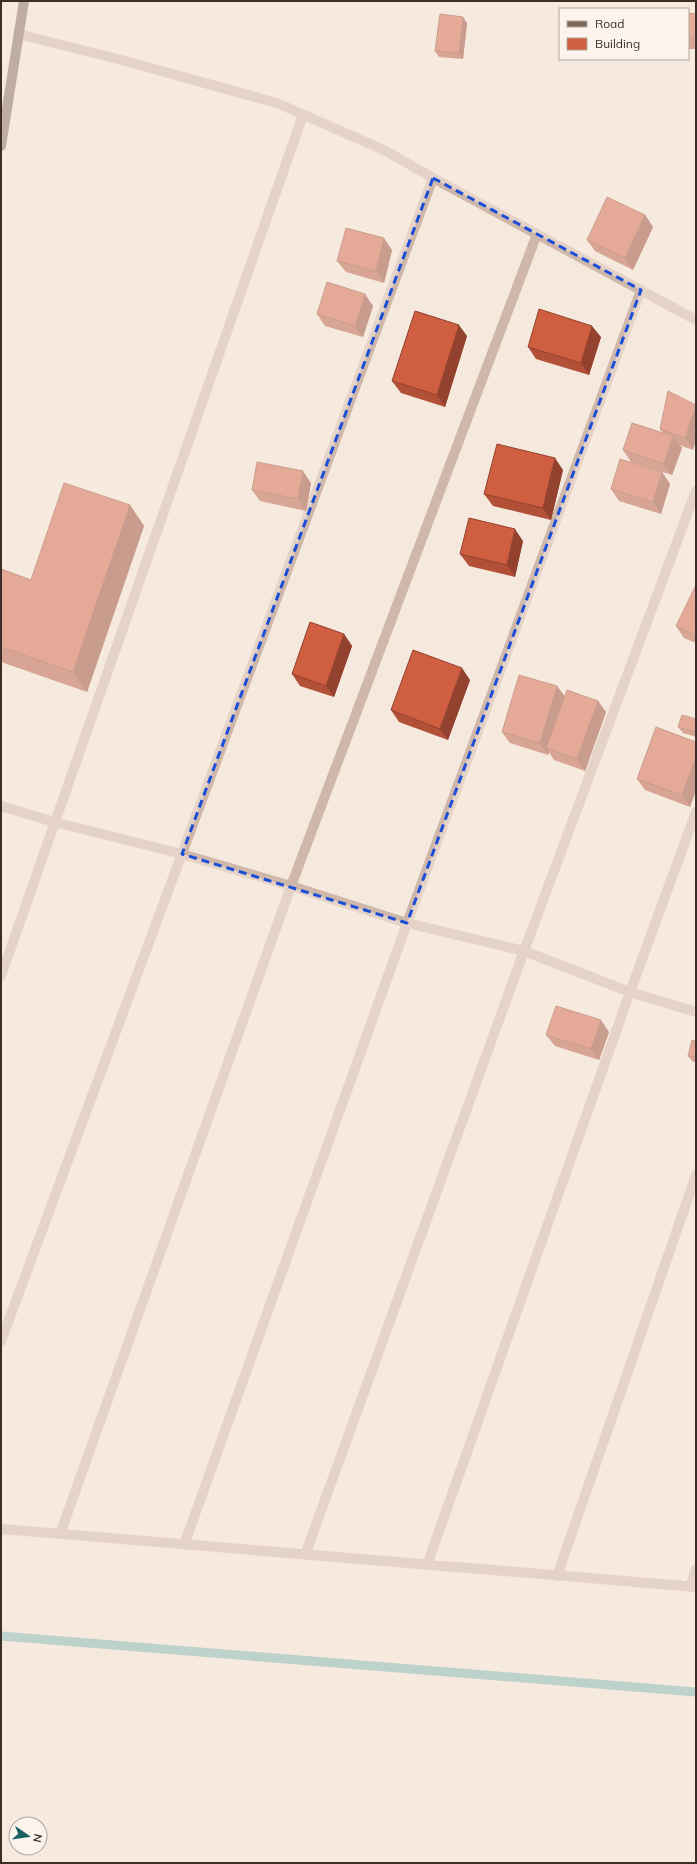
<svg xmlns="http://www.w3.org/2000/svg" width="697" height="1864" font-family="Mulish,sans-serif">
  <rect width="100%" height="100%" fill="#f5e9de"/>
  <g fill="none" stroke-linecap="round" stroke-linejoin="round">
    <path stroke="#7ab5b5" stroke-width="9" d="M1,1636l695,56"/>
    <path stroke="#cfb8a9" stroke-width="10" d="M18,34l100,25 159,44 109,48 47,27 263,142
      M1,806l53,16 128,32 109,32 116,37 117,28 106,41 66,20
      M1,976l302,-861
      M1,1341l432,-1163
      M1,1529l695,58
      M60,1534l231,-648 246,-652
      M184,1545l223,-622 234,-633
      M305,1555l219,-604 172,-460
      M427,1565l203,-573 66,-180
      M557,1576l139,-401
      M690,1587l6,-18"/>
    <path stroke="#7e6459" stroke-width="10" d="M1,146l23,-145"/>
  </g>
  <path fill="#b35138" d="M688,13l8,1v35h-8z
    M467,23l-4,36 -24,-2 -4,-6z
    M645,215l8,12 -20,43 -38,-19 -8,-11z
    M392,250l-8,33 -38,-11 -9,-11z
    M373,306l-10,31 -38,-11 -8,-12z
    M467,336l-22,71 -44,-14 -9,-12z
    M601,337l-12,38 -53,-16 -8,-12z
    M668,391l25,59 -14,-5 3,3 -10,27 -41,-13 -8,-12 40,-17 -3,-4z
    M563,470l-12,50 -58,-14 -9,-12z
    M662,472l8,12 -9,30 -42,-13 -8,-12z
    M311,483l-5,28 -46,-10 -8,-11z
    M130,505l14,21 -57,166 -86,-30v-93l30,11z
    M523,541l-8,36 -46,-11 -9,-12z
    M696,585v58l-12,-5 -8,-12z
    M344,634l8,12 -18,51 -34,-11 -8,-12z
    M470,680l-22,60 -49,-18 -8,-12z
    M557,686l8,11 33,4 8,11 -21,59 -31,-11 -5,-8 -1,3 -38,-12 -8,-11z
    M696,719v18l-13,-4 -5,-6z
    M696,742l-6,65 -45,-17 -8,-11z
    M609,1032l-10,28 -44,-14 -9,-11z
    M696,1041v21h-3l-5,-6z"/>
  <path fill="#92422e" d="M463,17l4,6 -4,36 -4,-6z
    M645,215l8,12 -20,43 -8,-12z
    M384,238l8,12 -8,33 -8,-12z
    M365,294l8,12 -10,31 -8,-11z
    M459,325l8,11 -22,71 -8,-12z
    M592,326l9,11 -12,38 -8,-12z
    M696,405v35l-3,10 -8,-12z
    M673,436l9,12 -10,27 -8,-11z
    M555,458l8,12 -12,50 -8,-12z
    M303,471l8,12 -5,28 -8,-12z
    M662,472l8,12 -9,30 -8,-12z
    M130,505l14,21 -57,166 -14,-20z
    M515,529l8,12 -8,36 -8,-12z
    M344,634l8,12 -18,51 -8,-11z
    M462,668l8,12 -22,60 -8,-11z
    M557,686l9,12 -20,50 3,4 -1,3 -8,-12z
    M598,701l8,11 -21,59 -8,-12z
    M696,757v34l-6,16 -8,-12z
    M601,1020l8,12 -10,28 -8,-11z"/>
  <path fill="#d05e41" stroke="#92422e" d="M688,13l8,1v24h-8z
    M440,14l23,3 -4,36 -24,-2z
    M607,197l38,18 -20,43 -38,-18z
    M346,228l38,10 -8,33 -39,-10z
    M327,282l38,12 -10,32 -38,-12z
    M539,309l53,17 -11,37 -53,-16z
    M415,311l44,14 -22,70 -45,-14z
    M668,391l28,14 -11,33 -25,-9z
    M632,423l41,13 -9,28 -41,-14z
    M497,444l58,14 -12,50 -59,-14z
    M620,459l42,13 -9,30 -42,-13z
    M257,462l46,9 -5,28 -46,-9z
    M64,483l66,22 -57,167 -72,-25v-78l30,11z
    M469,518l46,11 -8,36 -47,-11z
    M696,585v51l-20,-10z
    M310,622l34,12 -18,52 -34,-12z
    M413,650l49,18 -22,61 -49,-19z
    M519,675l38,11 -17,57 -38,-11z
    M567,690l31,11 -21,58 -31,-11z
    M682,715l14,4v13l-18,-5z
    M656,727l40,15v15l-14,38 -45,-16z
    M556,1006l45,14 -10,29 -45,-14z
    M692,1040l4,1v16l-8,-1z"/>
  <path d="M0 0H697V1864H0ZM433,178l208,112 -234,633 -225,-69z" fill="#f5e9de" fill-opacity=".55" fill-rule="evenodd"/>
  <path fill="none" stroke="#1d4ed8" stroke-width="3" stroke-dasharray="8 5" stroke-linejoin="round" d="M433,178l208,112 -234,633 -225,-69z"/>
  <rect width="697" height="1864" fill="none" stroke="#3b2e29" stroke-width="4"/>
  <rect x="559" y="8" width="130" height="52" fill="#fcf4ec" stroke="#afa59e"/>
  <rect x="567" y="21" width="20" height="6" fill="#7e6459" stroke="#afa59e"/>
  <text x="595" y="28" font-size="12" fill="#3b2e29">Road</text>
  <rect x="567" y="38" width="20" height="12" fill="#d05e41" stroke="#afa59e"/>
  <text x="595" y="48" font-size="12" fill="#3b2e29">Building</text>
  <g transform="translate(28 1836) rotate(103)"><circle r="19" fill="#fcf4ec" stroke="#afa59e"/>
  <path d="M0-3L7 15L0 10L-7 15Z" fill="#1a5f61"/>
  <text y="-6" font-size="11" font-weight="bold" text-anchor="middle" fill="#3b2e29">N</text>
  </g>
</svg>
